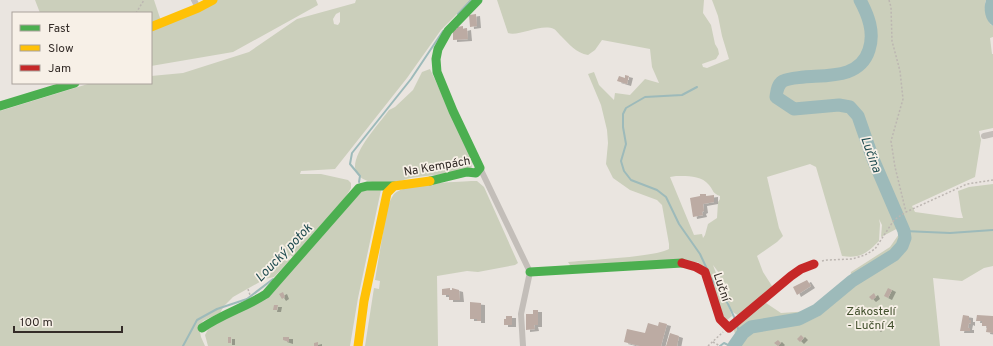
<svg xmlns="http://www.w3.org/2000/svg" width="993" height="346" font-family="Overpass,sans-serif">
  <defs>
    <filter id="shadow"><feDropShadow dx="4" dy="2" stdDeviation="0" flood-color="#0004"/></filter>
  </defs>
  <rect width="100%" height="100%" fill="#eae5e0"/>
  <path fill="#cbcfbb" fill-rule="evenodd" d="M35,0h119l7,21 50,-21h105l2,5 -85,47 -82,14v-53h-111z
    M356,0h115l-30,30 -34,48 -72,91 -34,2 -1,3h21l27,6 3,3v5l-6,10 -52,59 -3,-2 -2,3 2,2 -16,17 -9,2 -32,18 -9,9 -4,7 -17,8 -4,6 2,10 4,9h-205v-235l91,-28h60v-7l32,-3 66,-21 48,-33 58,-16zM340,12v10l-2,3 -4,-1 -1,-5 3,-5z
    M497,0h207l-1,13 8,12 4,19 3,5 1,5 -3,5 -14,5 1,3 4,1 22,-9 -7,-23 -4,-20 -6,-16h274l-1,3 5,21 3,2v11l-3,1 2,16h1v74l-14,3 2,9 -6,37 -63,29 3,6 43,6h5l-2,-7 -3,-20 11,-4 24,-3v82l-9,2 -22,13 -29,-3 7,68h-210l6,-9 -3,-10 6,-11 -8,-5 -12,-38 -6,-8 19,51 -5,4 -5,-6 -16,-44 -8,-8 -126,6 -4,-6c19,-2 88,-5 101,-13v-5l-7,-39 -5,-5 -27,-10 -17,-12 -7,-14 2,-21 -1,-13 -6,-25 -13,-31 6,-2 5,13 15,15 1,-7 15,2 15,-16 14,4 -7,-16 -2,-18 -48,-9 -7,10 -7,5c-12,-2 -19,-11 -27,-19 -2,-2 -5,-6 -7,-7 -13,-6 -36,8 -46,4zM810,164l6,3 26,89c18,3 25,-3 37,-15l1,-17 -1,-5 3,6 -1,12 25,-13 -16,23 -39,25 -2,15 -38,24 -30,2 -15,-10 -11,1 14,-13 3,-5 -9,-14 -6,-16 20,-14 6,-6 -4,-8 -12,-51zM676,176c11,0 25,-1 33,9 5,6 3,8 11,11v3l-2,3 -1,16 -9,6 -3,11 -2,3 -1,-4 -8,1 -24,-58z
    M430,69l43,92 -2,9c-18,3 -36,5 -54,7 -10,1 -20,6 -30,6 -11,0 -31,-1 -32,-16 0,-18 24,-43 34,-57l6,-3 18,-17 9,-18z
    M471,181h6l7,6 34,76 -3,2 -37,7 -11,-1 -30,5 1,70h-73l9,-58 5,1 1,-8 -5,-1 12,-72c2,-5 4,-10 7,-14 11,-11 61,-12 77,-13z
    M362,187l19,3 -23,108 -8,48h-142l-3,-11 6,-11 50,-24z"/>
  <path fill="#9dbaba" d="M986,0h7v26c-8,-5 -10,-17 -7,-26z"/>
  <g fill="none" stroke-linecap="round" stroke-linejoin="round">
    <path stroke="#9dbaba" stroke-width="2" d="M458,14l13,-14
      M697,87l-15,8 -37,2 -19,11 -3,6v13l3,17 -5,17 3,10 7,9 26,10 9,7 13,27 21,30 7,15
      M359,182l1,-6 -10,-12 2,-11 59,-74 32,-48
      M904,231l46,2 43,-3
      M711,278l17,26 7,15
      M737,325l3,11
      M183,346l14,-26 20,-11 30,-10 26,-20
      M720,346l4,-3 6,3"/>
    <path stroke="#9dbaba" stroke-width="13" d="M734,346l9,-13 8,-6 48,-8 18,-9 35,-29 42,-26 8,-9 3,-8 -1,-7 -31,-72 -15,-43 -8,-9 -11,-2 -45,4 -18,-12c1,-6 1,-12 7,-16 6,-3 14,-3 21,-4 25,-2 56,1 65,-27 6,-18 -1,-35 -9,-50"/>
  </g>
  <path fill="#bcaba3" filter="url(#shadow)" d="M476,14l1,12 -7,1 -1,-12z
    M463,26v3l4,-1 1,11 -15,1v-11h4v-2z
    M625,75l4,1 -2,8 -10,-3 2,-5 6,2z
    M700,194h6v2l8,-1v7l-11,2 1,7 -2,1 1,3 -10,2 -3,-19 10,-2z
    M807,280l4,6 -14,9 -4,-8z
    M450,288v2h2v-2l7,2 1,10h-11v-5h-7v-6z
    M888,288l4,2 -4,8 -4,-2z
    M283,292l2,5 -3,2 -3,-5z
    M874,293l2,4 -4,3 -3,-3z
    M470,302l11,1v18h-4v-2h-7z
    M274,305h4l-1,5h-4z
    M533,310h5v15h-4l1,4 -9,1v-16h7z
    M963,315l6,1v4h2v4l-2,-1 -1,5h2v3h-10z
    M977,315l16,1v17l-7,-1 1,-6h-5v-5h-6z
    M506,316h6v9h-8v-6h2z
    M659,322l8,2 -6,22h-21l-16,-4 3,-13 18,4 3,-10 10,3z
    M876,323l4,4 -3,3 -4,-3z
    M670,333l9,3 -2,10h-11z
    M801,335l3,3 -4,4 -3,-3z
    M228,337h3v6h-3z
    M283,337h6v5l-6,-2z
    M778,340l3,3 -3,3 -4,-3z
    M318,342v4h-4v-3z"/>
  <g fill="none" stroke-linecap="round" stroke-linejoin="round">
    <path stroke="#bcb6b1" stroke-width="1.5" stroke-dasharray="2 2" stroke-linecap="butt" d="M889,0l2,7 1,34 8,30 3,28 -12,42 4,26 11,45
      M136,13l8,-13
      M822,261l5,-1 25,-1 13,-4 10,-6 19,-29 12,-8 61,-28 26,-4
      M248,289l2,6
      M713,342l7,4
      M708,346l15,-14"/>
    <path stroke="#c3beb9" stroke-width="6" d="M194,0l4,8
      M984,136l9,-2
      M480,168l50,104 -9,42 2,32"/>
    <path stroke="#4caf50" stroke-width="9" d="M0,106l75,-23
      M430,181l37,-9 9,1 4,-5 -27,-57 -16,-39 -1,-13 2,-10 10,-18 30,-31
      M530,272l152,-9
      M202,328c20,-14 44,-21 64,-34l93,-106 8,-2h27"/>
    <path stroke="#ffc107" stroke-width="9" d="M151,27l47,-19 15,-8
      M358,346l6,-45 23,-108 7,-7 36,-5"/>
    <path stroke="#c62828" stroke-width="9" d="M682,263l14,4 9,5 15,47 9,9 62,-52 10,-7 13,-5"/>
  </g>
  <g text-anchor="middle" stroke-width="3.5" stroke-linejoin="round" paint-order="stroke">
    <g font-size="12" fill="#342c28" stroke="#f7f0e7">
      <text transform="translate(437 166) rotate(-10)" y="4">Na Kempách</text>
      <text transform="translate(722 287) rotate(71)" y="4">Luční</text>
    </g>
    <g font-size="12" fill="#42502d" stroke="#f7f0e7">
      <text x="871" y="315">Zákostelí<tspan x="871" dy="14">- Luční 4</tspan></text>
    </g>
    <g font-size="13" font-style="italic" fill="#214d52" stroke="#f7f0e7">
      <text transform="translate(872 154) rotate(70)" y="5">Lučina</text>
      <text transform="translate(283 252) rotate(-46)" y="5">Loucký potok</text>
    </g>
  </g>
  <rect x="12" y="12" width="140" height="72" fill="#f7f0e7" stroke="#a9a29b"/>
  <rect x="20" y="25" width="20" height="6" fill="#4caf50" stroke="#a9a29b"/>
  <text x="48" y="32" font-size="12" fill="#342c28">Fast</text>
  <rect x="20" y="45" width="20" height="6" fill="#ffc107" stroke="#a9a29b"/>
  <text x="48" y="52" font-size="12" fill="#342c28">Slow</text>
  <rect x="20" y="65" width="20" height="6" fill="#c62828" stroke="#a9a29b"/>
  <text x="48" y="72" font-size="12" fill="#342c28">Jam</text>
  <path d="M14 326v6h108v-6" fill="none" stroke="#342c28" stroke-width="2"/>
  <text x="20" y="326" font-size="12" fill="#342c28" stroke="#f7f0e7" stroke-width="3" paint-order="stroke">100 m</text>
</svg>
